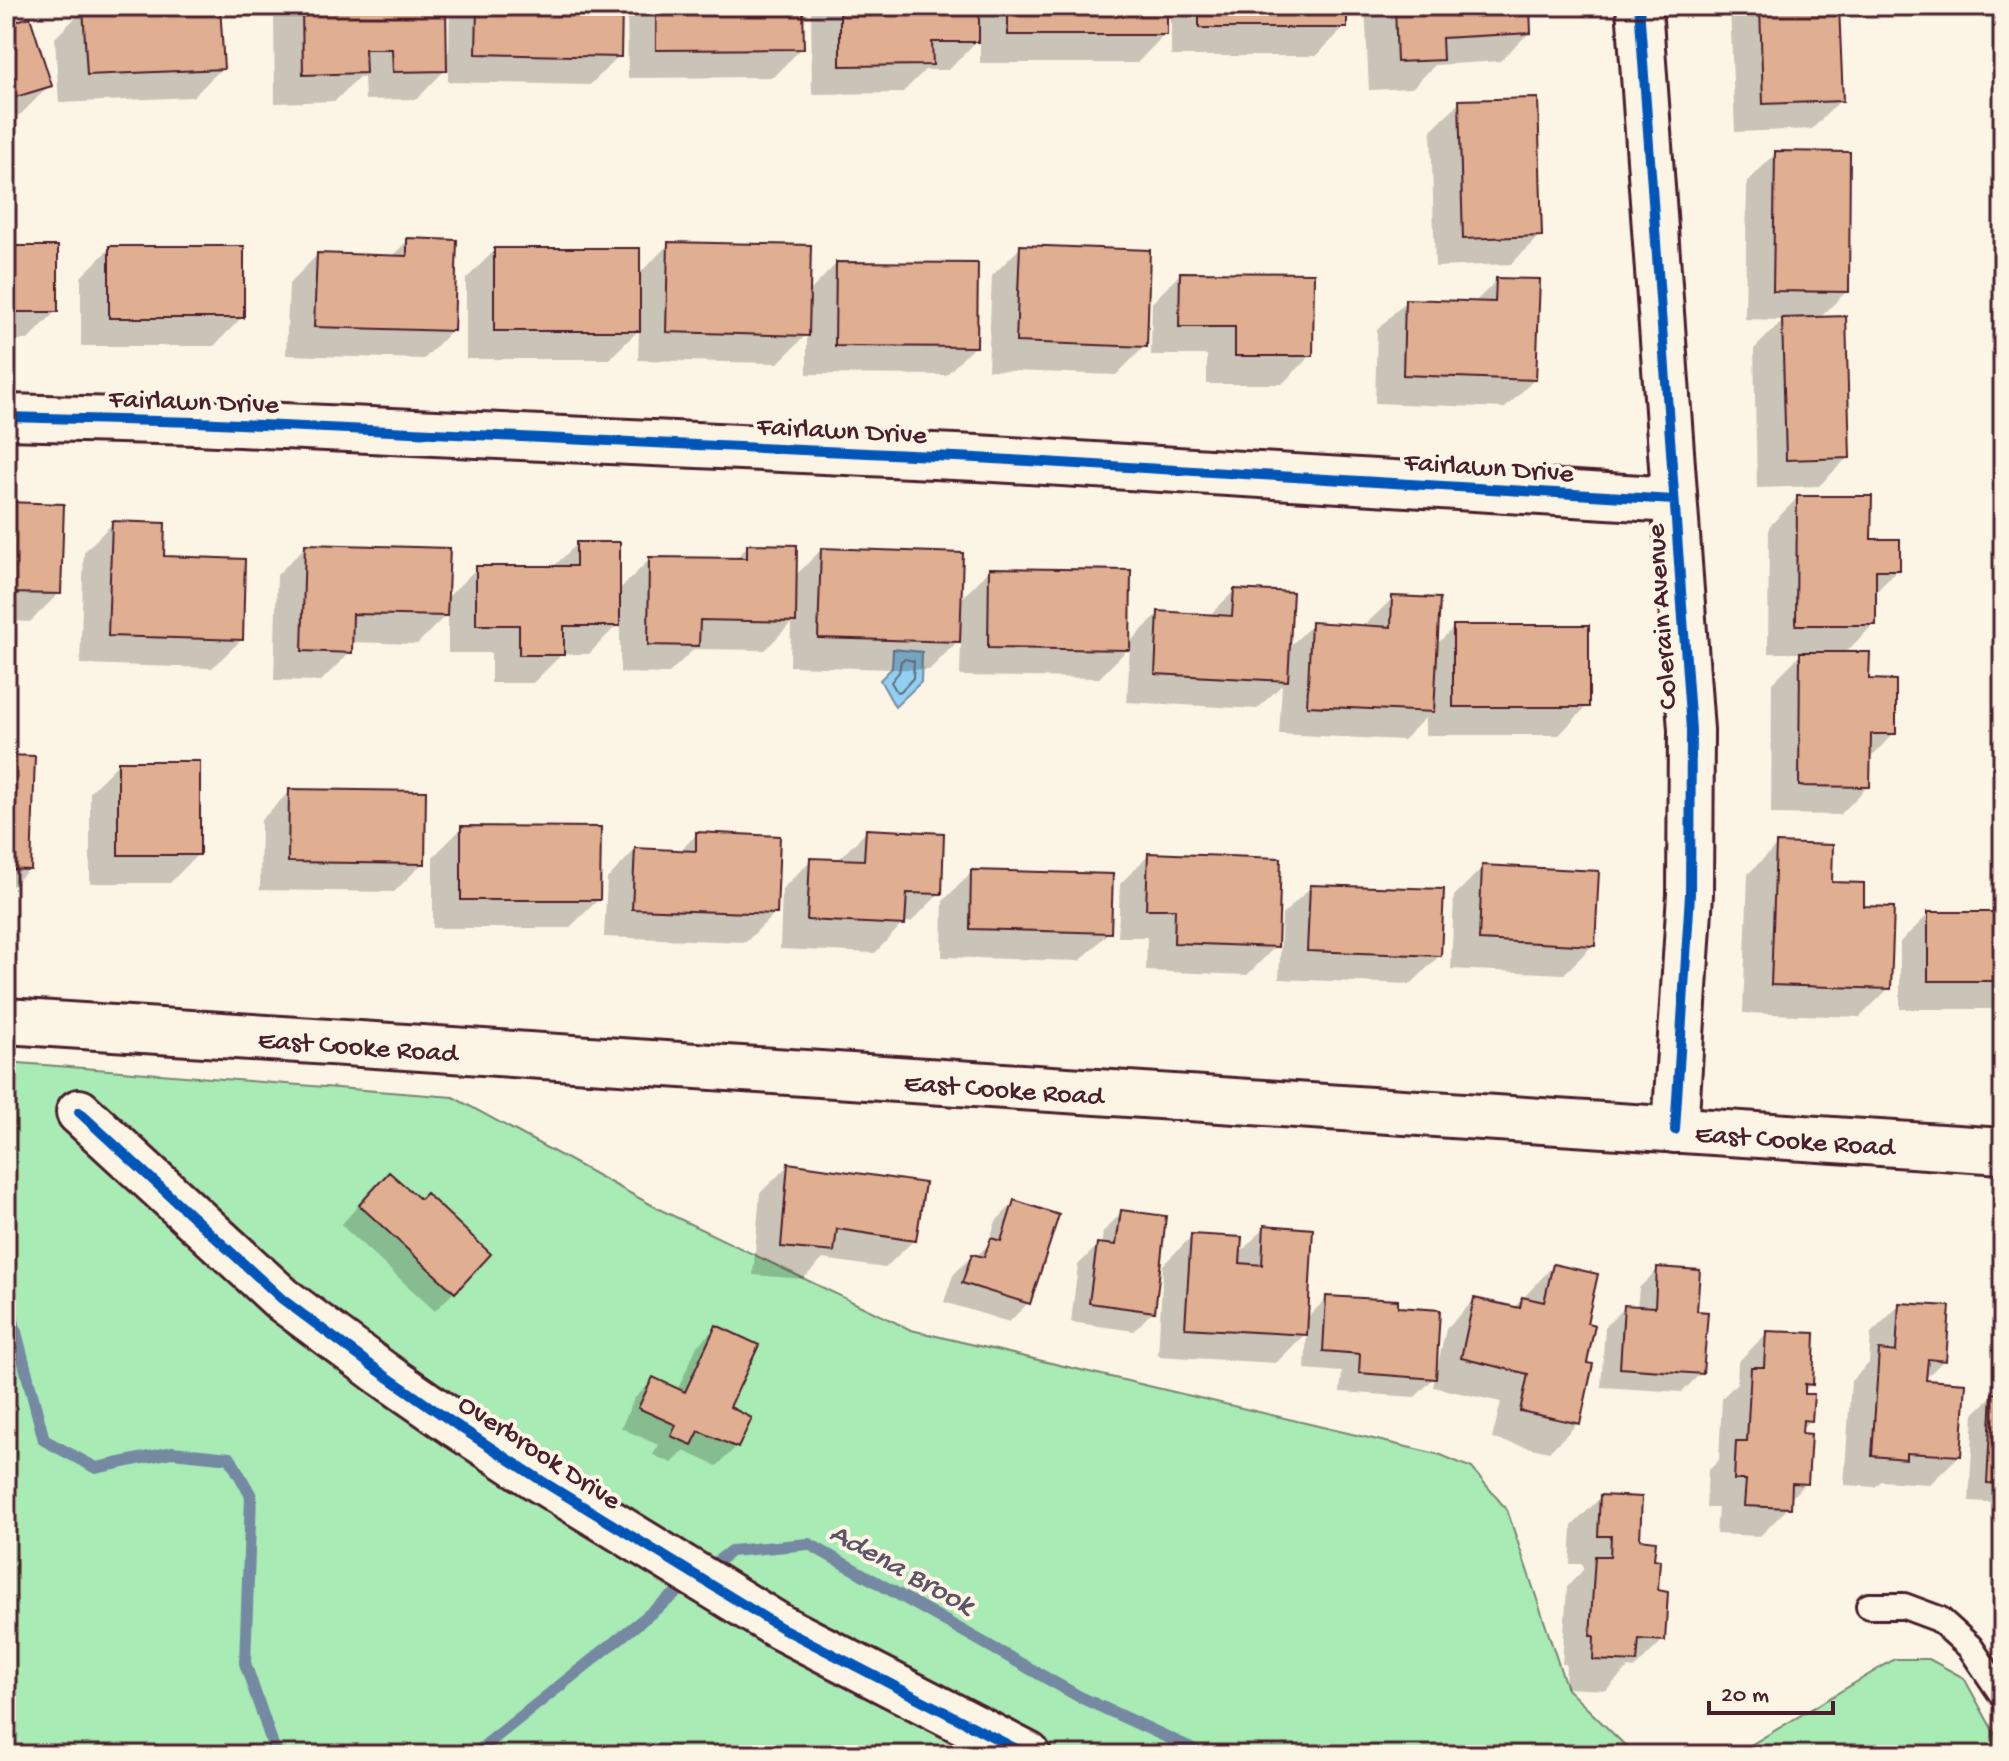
<svg xmlns="http://www.w3.org/2000/svg" width="2009" height="1761" font-family="'Gochi Hand',sans-serif">
  <rect width="100%" height="100%" fill="#fcf5e5"/>
  <filter id="ink" filterUnits="userSpaceOnUse"><feTurbulence type="fractalNoise" baseFrequency=".0125" numOctaves="2"/><feDisplacementMap in="SourceGraphic" scale="16" xChannelSelector="R" yChannelSelector="G"/><feConvolveMatrix kernelMatrix="1 2 1 2 8 2 1 2 1" color-interpolation-filters="sRGB"/></filter>
  <g filter="url(#ink)">
    <path fill="#a8ebb5" stroke="#798570" stroke-width="2" d="M6,1062l447,35 208,113 250,120 530,125 31,13 35,42 60,179 64,62 17,4h-1642z
      M1895,1659h34l35,19 39,71v6h-269z"/>
    <path fill="#91d0f2" stroke="#7589a2" stroke-width="2" d="M893,649l29,3 -1,30 -26,25 -15,-27 12,-12z"/>
    <path fill="#0003" d="M141,6h77l4,62 -29,29 -134,6 -4,-65 29,-29z
      M281,6h163l1,46h4l1,-46h170l-1,50 -29,29 -142,-3v-15l-31,32 -52,1 -1,-23h-5l-24,24 -60,2 -1,-90z
      M627,6h174l1,42 -29,29 -145,1z
      M814,6h351v28l-28,29h-157v-25l-32,32h-23l-23,23 -90,1 -1,-85z
      M1171,6h174v21l-29,29h-145z
      M1365,6h163l1,27 -29,28 -65,4 -23,23 -43,2z
      M1730,6h107l4,94 -29,29 -77,3z
      M1997,6h6v107z
      M6,27l44,58 -29,29 -15,5z
      M1460,102l80,133 -29,29 -76,3 -4,-137z
      M1776,153l71,138 -28,28 29,138 -29,29 -62,2 -3,-139 29,-29 -38,-1 2,-137z
      M408,240l44,90 -28,29 -138,-4 3,-71 28,-29 74,3z
      M669,244l139,49 28,-29 139,82 -29,29 -139,-1v-40l-29,29 -140,-3 1,-30 -30,29h-143v-80l29,-29 143,25z
      M1021,247l124,99 -29,29 -128,-5 4,-94z
      M6,248l50,63 -28,29h-22z
      M110,248l132,69 -28,29h-133v-69z
      M1180,274l131,81 -29,29h-75v-29h-56l1,-52z
      M1497,280l37,100 -29,28 -130,-5 2,-73 29,-29 67,3z
      M1797,498l72,43 29,28 -24,25v30l-30,30 23,27 27,52 -25,26 -1,27 -28,29 -69,-1 1,-131 30,-30h-34l1,-126z
      M6,504l53,89 -29,29 -24,-1z
      M113,523l49,35 79,82 -29,28 -132,-4 4,-112z
      M577,544l41,47 32,-32 84,1 14,-14 46,31 27,-27 138,51 31,-31 138,74 31,-31 50,3 25,-25 54,57 24,-23 51,2 30,-29 42,48 19,-19 133,79 -28,29h-134v-17l-22,22 -124,-6 3,-49 -25,24 -130,-7 3,-55 -31,31 -139,-2 1,-38 -32,32 -139,-4 1,-43 -26,27 -71,-1 -26,25 -48,-1v-51l-31,32h-27l-29,29h-42v-30h-43v-40l-31,31 -67,-2v10l-29,29 -47,-1 3,-105 29,-29 140,53 31,-31h75z
      M6,757l23,112 -23,23z
      M119,763l79,91 -28,29h-80v-91z
      M290,791l133,72 -29,29 -134,-2 1,-70z
      M462,828l136,72 -29,28h-136v-71z
      M867,831l73,62 -29,29h-7l-29,31 -95,-4 2,-60 29,-29 26,1z
      M697,834l78,79 -29,29 -142,-5 3,-58 28,-29 44,2z
      M1777,845l85,63 27,80 -29,29 -117,-4 5,-139z
      M1149,855l127,91 -29,29 -101,-4 1,-34h-29l2,-53z
      M1483,867l110,78 -29,29 -113,-5 3,-73z
      M972,872l137,60 -29,29 -138,-4 1,-56z
      M1311,887l129,68 -29,29 -132,-5 3,-64z
      M1929,914h74v95h-103v-67z
      M789,1165l125,75 -29,28 -62,-9 -20,20 -50,-4 7,-82z
      M370,1193l84,99 -19,19 -94,-86z
      M1015,1202l13,101 -19,19 -65,-20 9,-27 19,-19 4,1 12,-12 8,-24z
      M1122,1212l31,99 -19,20 -63,-9 7,-57 20,-20 3,1 2,-14z
      M1265,1227l41,92 21,-21 69,11 39,58 2,1 9,-39 28,-29 39,9 40,-43 31,58 1,40 -7,59 -29,29 -57,-13 9,-37 -68,-15 2,-10 -20,20 -75,-5 2,-20 -37,-3 2,-37 -31,31 -118,-7 5,-91 29,-29 47,18z
      M1658,1269l37,44 6,60 -19,19 -81,-5 4,-60 20,-20 12,1 2,-20z
      M1900,1305l44,55 -22,22 37,74 -29,28 -49,-3 -6,6 -31,-2 7,-104 18,-18 2,-30z
      M716,1327l11,81 9,39 -19,19 -33,-15 -12,12 -19,-8 5,-10 -37,-17 13,-29 19,-19 24,11 20,-45z
      M1767,1333l44,51 -8,8 7,28 -9,9 5,54 -17,17v7l-29,29 -44,-2 2,-26h-12l2,-37 11,-11 3,-62 15,-15 1,-21z
      M1993,1395l10,1v107l-34,-2 5,-87z
      M1601,1497l50,63 12,80 -29,29 -6,-1 -22,22 -41,-2 1,-24h-4l5,-77 16,-17v-6h-13l2,-38z"/>
    <g fill="none" stroke-linecap="round" stroke-linejoin="round">
      <path stroke="#66667b" stroke-width="2" d="M905,659l9,2 -1,17 -12,13 -4,1 -6,-10 8,-10 2,-11z"/>
      <path stroke="#7589a2" stroke-width="12" d="M6,1241l3,64 35,135 52,28 76,-16 58,6 21,38 -6,167 30,88 7,4
        M705,1571l26,-20 78,-7 271,153 126,58
        M473,1755l217,-173"/>
    </g>
    <path fill="#e0af92" stroke="#4a1f2b" stroke-width="2" d="M105,6h115l4,63 -137,6 -4,-68z
      M302,6h144l1,65 -54,1 -1,-23h-27l1,24 -63,2z
      M477,6h145l-1,51 -145,-3z
      M656,6h147l1,43 -148,1z
      M840,6h139v36h-47l1,23 -93,1z
      M1008,6h159v29h-159z
      M1199,6h148v22h-148z
      M1395,6h135l1,27 -89,5 1,22 -46,2z
      M1760,6h79l4,95 -80,3z
      M30,17l22,69 -46,14v-76z
      M1538,98l4,138 -79,3 -4,-139z
      M1775,151l75,1 -1,140 -76,-1z
      M407,238l50,2 -3,91 -140,-4 3,-74 90,3z
      M668,242l143,3 -2,91 -143,-4z
      M1020,245l130,5 -3,97 -131,-5z
      M6,246h52v66h-52z
      M109,246h135v72h-135z
      M494,248h146v83h-146z
      M836,262l142,1 -1,84 -142,-1z
      M1180,272l134,1 -1,83h-78v-29h-56z
      M1496,278l44,1 -4,101 -133,-5 2,-76 90,3z
      M1846,316l4,142 -64,2 -4,-142z
      M1797,496h75l-1,43h29v31h-24v55h-80z
      M6,502l58,2 -3,90 -55,-1z
      M112,521l53,2 -1,33 81,3 -2,81 -135,-4z
      M576,542h44v84h-56v29h-45v-30h-43v-59h100z
      M305,544l145,4 -3,68 -94,-2 -1,39 -50,-2z
      M747,544l50,1 -1,77 -96,-2 -1,26 -51,-1 1,-88 98,1z
      M821,548l142,5 -3,89 -142,-4z
      M989,568l142,2 -1,80 -142,-2z
      M1234,589l59,3 -5,89 -133,-7 3,-63 74,5z
      M1392,596l48,2 -6,114 -127,-6 4,-84 80,5z
      M1453,625h136v82h-136z
      M1800,652h70l-1,27 27,1v54h-25l-1,53 -71,-1z
      M6,755l29,1 -4,114 -25,-1z
      M118,761h82v94h-82z
      M289,789l137,2 -1,73 -137,-2z
      M461,826l140,1 -1,73h-139z
      M866,829l78,4 -2,61 -35,-1 -2,32 -98,-5 3,-62 54,2z
      M696,832l84,4 -3,78 -145,-5 3,-61 61,3z
      M1776,843l57,2 -1,37 32,1v23l30,1 -3,82 -120,-4z
      M1148,853l133,5 -3,89 -104,-4 1,-34h-29z
      M1482,865l117,6 -4,75 -116,-6z
      M971,870l142,4 -2,59 -141,-4z
      M1310,885l134,4 -3,67 -134,-5z
      M1928,912h75v69h-75z
      M788,1163l137,20 -9,58 -79,-12 -3,23 -53,-5z
      M389,1172l31,27 6,-6 65,61 -36,39 -96,-88z
      M1014,1200l45,15 -29,89 -68,-21 10,-29 12,3 7,-19 10,3z
      M1121,1210l45,6 -11,96 -66,-9 8,-60 19,2z
      M1264,1225l49,4 -6,106 -122,-7 6,-94 51,3 -2,26 22,2z
      M1553,1264l45,10 -11,49 8,2 -8,38 6,1 -13,60 -60,-13 8,-37 -67,-16 13,-60 46,10 2,-11 22,5z
      M1657,1267l43,3 -3,41 11,1 -5,62 -83,-6 4,-63 31,2z
      M1326,1296l72,4v7l42,3 -4,69 -77,-6 1,-19 -37,-3z
      M1899,1303l51,3 -4,55 -18,-2 -2,21 40,3 -5,73 -55,-3v6l-34,-3 7,-106 17,2z
      M716,1325l43,20 -29,62 22,11 -14,30 -39,-17 -7,14 -21,-9 5,-11 -38,-17 15,-31 32,15z
      M1766,1331l49,2 -2,52 -8,-1v10h9l-2,27 -9,-1 -1,13 9,1 -3,50 -16,-1 -1,25 -47,-2 2,-26h-12l2,-39h11l4,-74h13z
      M1992,1393l11,1v90l-16,-1z
      M1600,1495l42,2 -2,42 16,2 -2,18 6,1 -2,30 10,2 -3,49 -26,-2 -2,23 -44,-2 1,-24h-4l5,-80h15l1,-20h-13z"/>
    <g fill="none" stroke-linecap="round" stroke-linejoin="round">
      <defs>
        <path id="lane" d="M1869,1606h35l35,13 31,28 33,49"/>
        <path id="street" d="M1639,6l52,724 -1,164 -15,236
          M6,417l190,5 781,36 697,42
          M79,1112l203,187 101,75 72,50 87,57 238,146 248,128"/>
        <path id="secondary" d="M6,1021l1997,130"/>
      </defs>
      <use href="#lane" stroke="#4a1f2b" stroke-width="30"/>
      <use href="#street" stroke="#4a1f2b" stroke-width="50"/>
      <use href="#secondary" stroke="#4a1f2b" stroke-width="50"/>
      <use href="#lane" stroke="#fcf5e5" stroke-width="24"/>
      <use href="#street" stroke="#fcf5e5" stroke-width="44"/>
      <use href="#secondary" stroke="#fcf5e5" stroke-width="44"/>
      <defs>
        <path id="cycleway" d="M1639,6l52,724 -1,164 -15,236
          M6,417l190,5 781,36 697,42
          M79,1112l203,187 101,75 72,50 87,57 238,146 248,128"/>
      </defs>
      <use href="#cycleway" stroke="#fcf5e5" stroke-width="15"/>
      <use href="#cycleway" stroke="#0057b8" stroke-width="10"/>
    </g>
  </g>
  <g text-anchor="middle" stroke-width="8" stroke-linejoin="round" paint-order="stroke">
    <g font-size="28" fill="#4a1f2b" stroke="#fcf5e5">
      <text transform="translate(194 399) rotate(2)" y="10">Fairlawn Drive</text>
      <text transform="translate(842 428) rotate(3)" y="10">Fairlawn Drive</text>
      <text transform="translate(1489 465) rotate(4)" y="10">Fairlawn Drive</text>
      <text transform="translate(1659 617) rotate(-94)" y="10">Colerain Avenue</text>
      <text transform="translate(358 1044) rotate(4)" y="10">East Cooke Road</text>
      <text transform="translate(1004 1087) rotate(4)" y="10">East Cooke Road</text>
      <text transform="translate(1795 1138) rotate(4)" y="10">East Cooke Road</text>
      <text transform="translate(541 1450) rotate(33)" y="10">Overbrook Drive</text>
    </g>
    <g font-size="30" font-style="italic" fill="#5f5467" stroke="#fcf5e5">
      <text transform="translate(903 1567) rotate(29)" y="10">Adena Brook</text>
    </g>
  </g>
  <rect width="2009" height="1761" fill="none" stroke="#fcf5e5" stroke-width="32"/>
  <rect x="16" y="16" width="1977" height="1729" fill="none" stroke="#4a1f2b" stroke-width="3" filter="url(#ink)"/>
  <path d="M1709 1701v12h124v-12" fill="none" stroke="#4a1f2b" stroke-width="4"/>
  <text x="1721" y="1701" font-size="24" fill="#4a1f2b" stroke="#fcf5e5" stroke-width="6" paint-order="stroke">20 m</text>
</svg>
